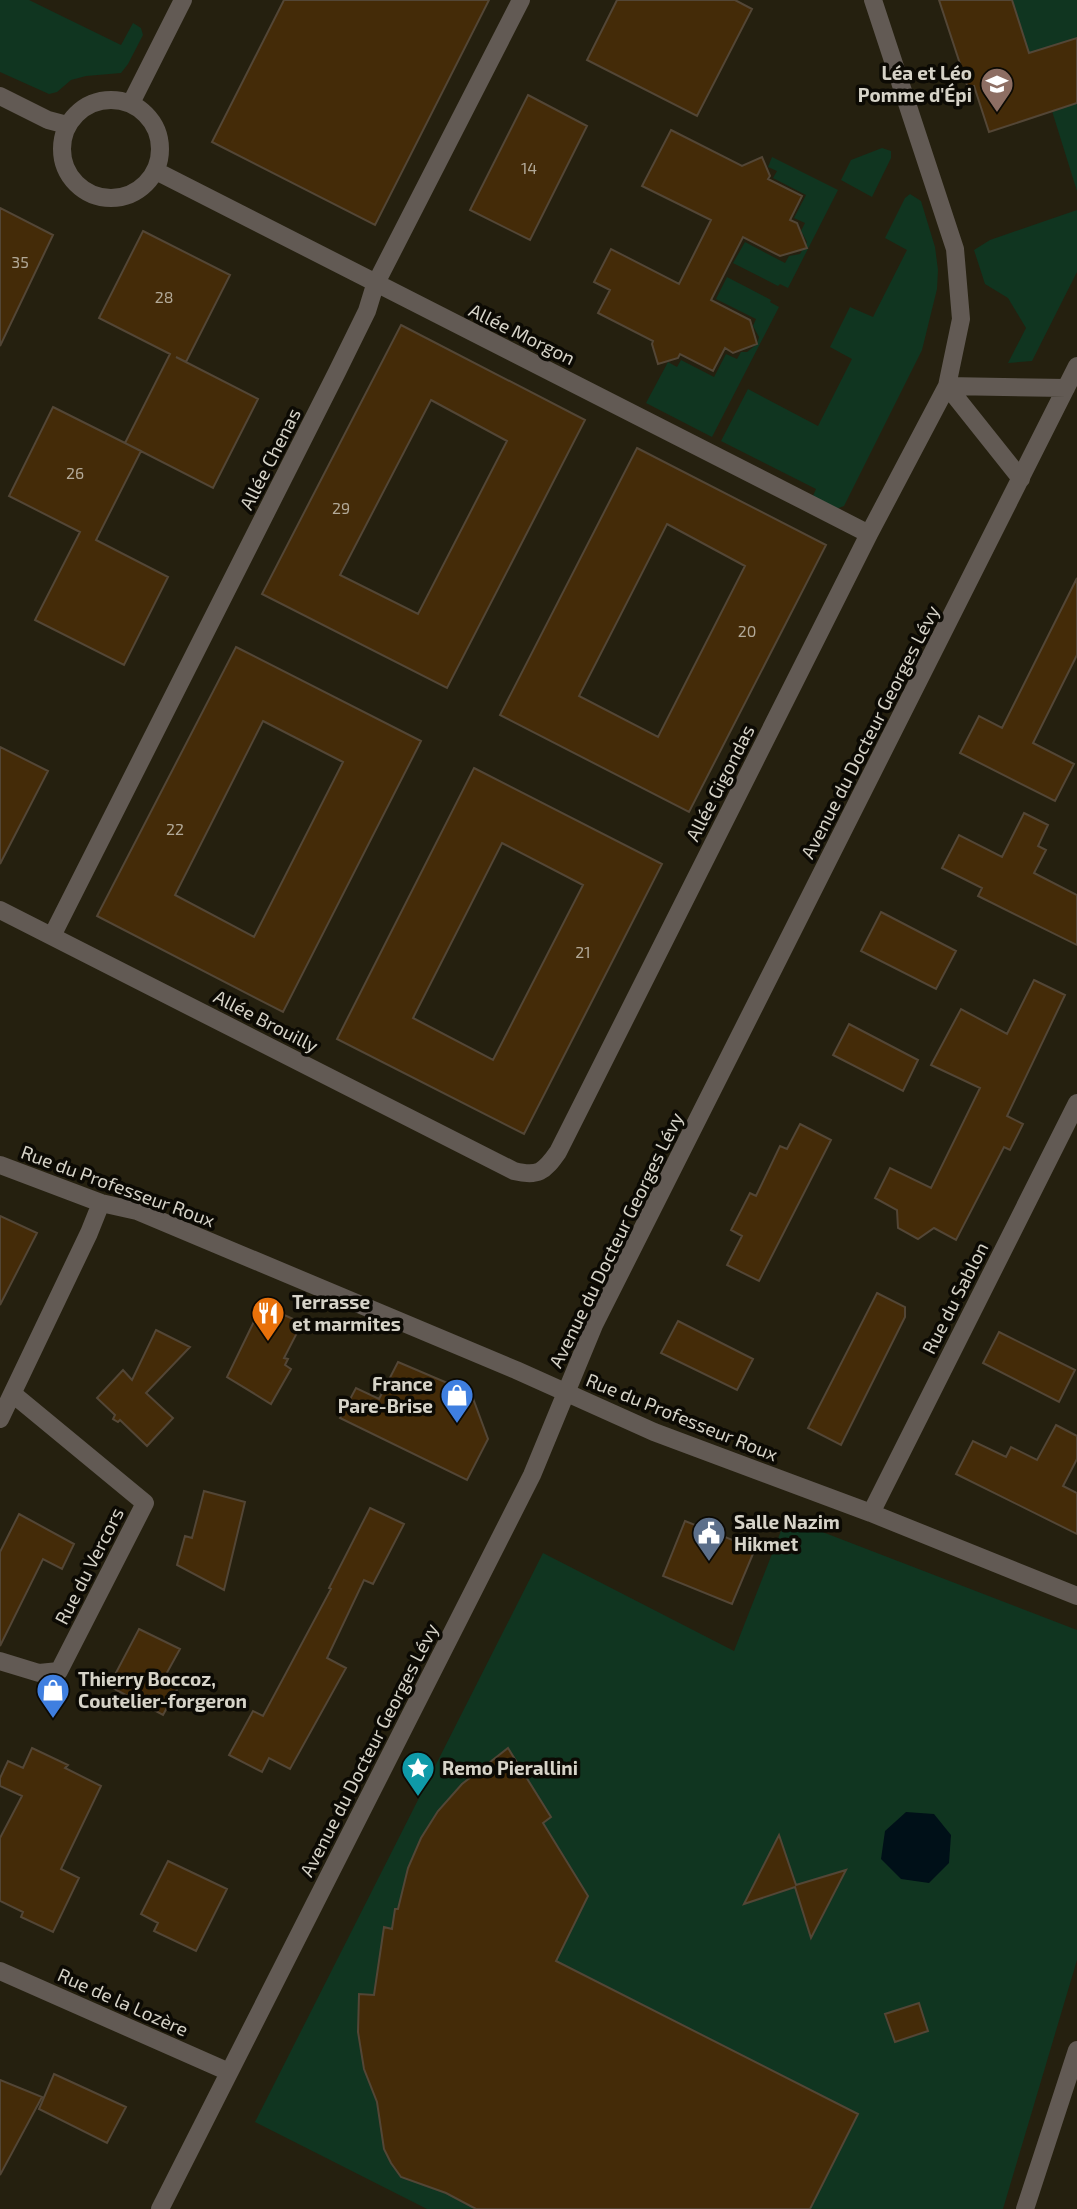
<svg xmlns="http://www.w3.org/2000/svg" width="1077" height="2209" font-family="'Exo 2',sans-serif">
  <rect width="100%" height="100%" fill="#25200f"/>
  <path fill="#103520" d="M0,0h29l92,45 12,-22 8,5 2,7 -15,29 -7,9 -35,3 -15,4 -14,12 -8,2 -49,-22z
    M1012,0h65v38l-48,15z
    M1077,103v88l-25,-80z
    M882,148l9,3v7l-19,39 -31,-17 10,-20z
    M772,157l66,33 -50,98 -8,-4 -2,2 -45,-23 12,-21 40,21 4,-7 11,-2 7,-12 -6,-11 4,-8 -11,-5 12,-23 -33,-17 4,-7 -9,-4z
    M910,194l11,7 14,46 3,23 -1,19 -15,61 -78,156 -8,3 -24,-11 4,-9 -95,-48 27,-52 70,37 34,-67 -22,-12 20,-40 23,10 34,-67 -22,-12 20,-40z
    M1077,210v62l-45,89 -24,2 18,-35 -18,-30 -23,-14 -11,-34 16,-10z
    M727,277l44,23 -1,2 9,5 -67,130 -66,-34 22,-41 9,5 4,-7 33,17 12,-23 11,5 4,-7h6l10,-8 2,-7 -6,-11 3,-7 -40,-20z
    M786,1518l291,112v330l-74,249h-576l-172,-87 288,-569 191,98z"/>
  <path fill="#001018" d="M906,1812l28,2 17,21 -2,28 -20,20 -28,-4 -20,-20 4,-28z"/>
  <path fill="#442b08" stroke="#534636" stroke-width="2" fill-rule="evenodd" d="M284,0h205l-114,225 -163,-83z
    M617,0h118l17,9 -55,107 -110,-56z
    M939,0h73l17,53 48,-15v65l-88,29 -15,-46 -6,2z
    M528,95l59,31 -57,114 -60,-30z
    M671,130l71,36 20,-9 8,19 -2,3 34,17 -12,24 7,3 10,25 -27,8 -37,-19 -32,63 39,20 7,24 -24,9 -8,-5 -12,23 -33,-17 -2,4 -20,6 -6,-20 1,-3 -55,-28 12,-23 -16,-8 17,-33 68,35 32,-64 -69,-34z
    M0,208l53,27 -53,111z
    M143,231l87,44 -44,87 -10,-5 82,42 -45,89 -88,-45 45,-89 -71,-36z
    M401,325l184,95 -138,268 -185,-94zM431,400l76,41 -89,173 -78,-39z
    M53,407l88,44 -45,89 72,37 -44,88 -89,-45 45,-88 -71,-36z
    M637,448l189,97 -137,267 -189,-97zM667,524l78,42 -87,171 -79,-41z
    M1077,578v77l-44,88 41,21 -19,37 -95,-48 19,-37 23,12z
    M236,647l185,94 -138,271 -186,-96zM263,721l80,41 -89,175 -79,-42z
    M0,747l48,24 -48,93z
    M474,768l188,96 -138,270 -187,-95zM502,843l81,42 -90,175 -80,-42z
    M1024,813l24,12 -10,21 8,4 -12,23 43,22v50l-99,-49 4,-8 -40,-20 17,-33 43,22z
    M881,912l75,39 -20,38 -75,-38z
    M1034,980l31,15 -58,121 16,8 -13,26 -6,-3 -48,93 -22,-12 -16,11 -20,-11 -1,-18 -22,-12 15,-30 41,20 49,-100 -49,-23 30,-56 46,25z
    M849,1024l69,36 -15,31 -70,-36z
    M800,1124l31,16 -72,141 -32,-16 15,-29 -11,-6 19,-37 6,3 24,-50 7,3z
    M0,1216l37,17 -37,72z
    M877,1293l28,14v10l-64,128 -33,-17z
    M262,1305l40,18 -18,35 4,1 -3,6 6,4 -20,35 -44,-27z
    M678,1321l75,38 -16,31 -76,-37z
    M156,1330l34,17 -44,46 27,25 -26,28 -27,-26 -2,2 -5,-3 2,-4 -18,-17 26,-28 9,10z
    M999,1332l76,38 -16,32 -76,-39z
    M398,1362l73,31 17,46 -21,41 -127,-62 16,-30 23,11z
    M1056,1425l21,11v23l-14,27 14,7v41l-121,-60 17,-33 33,16 5,-10 26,13z
    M204,1491l41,11 -21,88 -47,-25 8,-29 7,2z
    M370,1508l34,16 -31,60 -9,-4 -37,78 19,10 -56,101 -21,-11 -7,14 -33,-17 24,-44 10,5 68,-127 -2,-1z
    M19,1514l55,30 -12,25 -19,-10 -43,87v-94z
    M685,1521l70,28 -23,55 -69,-28z
    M139,1629l41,20 -16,29 15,8 -16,29 -54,-29z
    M32,1748l36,17 -3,3 36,18 -40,83 18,9 -26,54 -32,-15 2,-5 -23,-11v-63l22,-42 -22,-10v-8l8,-17 15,7z
    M508,1748l43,69 -8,6 45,73 -32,65 302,153 -48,95h-334l-30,-16 -45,-16 -10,-14 -7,-14 -7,-47 -13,-33 -6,-37 1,-38 15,1 10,-68 8,2 3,-20h3l10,-41 13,-30 17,-27 24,-27z
    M779,1835l17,50 50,-15 -35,68 -16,-51 -51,17z
    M168,1861l59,28 -31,62 -42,-20 4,-8 -17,-9z
    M919,2003l9,28 -33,11 -10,-28z
    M54,2074l72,33 -19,36 -68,-34z
    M0,2080l42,17 -42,78z"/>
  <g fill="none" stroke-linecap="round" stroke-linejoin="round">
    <path stroke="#625a54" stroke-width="18" d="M0,96l48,24 19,5
      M62 149a49 49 0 1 1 98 0a49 49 0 1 1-98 0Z
      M131,103l52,-103
      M156,171c237,123 476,241 713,363
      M947,386l119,2
      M947,386l74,93
      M0,910l514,261c24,6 30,1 44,-19l311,-618 78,-148 14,-67 -6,-70 -82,-249
      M52,936l285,-564 30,-61 8,-26 146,-285
      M0,1165l101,38 36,8 379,159 138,62 217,81 206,83
      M0,1419l89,-186 12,-30
      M871,1513l206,-410
      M0,1661l39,12 20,-2 86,-168 -132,-109
      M0,1971l229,101
      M160,2209l372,-734 62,-150 483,-959
      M1025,2209l52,-159"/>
  </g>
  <defs>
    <symbol id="school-pin" viewBox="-11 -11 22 30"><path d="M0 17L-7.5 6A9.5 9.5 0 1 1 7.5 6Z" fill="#8d6e63" stroke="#0c0a04"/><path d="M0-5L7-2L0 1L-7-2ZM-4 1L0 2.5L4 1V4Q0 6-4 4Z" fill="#fff"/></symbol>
    <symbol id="restaurant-pin" viewBox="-11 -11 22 30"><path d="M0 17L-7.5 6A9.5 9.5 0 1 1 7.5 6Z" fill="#e8710a" stroke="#0c0a04"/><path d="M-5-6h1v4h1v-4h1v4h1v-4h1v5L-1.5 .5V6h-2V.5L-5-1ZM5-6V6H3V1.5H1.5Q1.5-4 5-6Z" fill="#fff"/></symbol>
    <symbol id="shop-pin" viewBox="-11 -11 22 30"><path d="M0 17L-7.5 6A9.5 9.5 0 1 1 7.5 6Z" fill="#3f7fe0" stroke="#0c0a04"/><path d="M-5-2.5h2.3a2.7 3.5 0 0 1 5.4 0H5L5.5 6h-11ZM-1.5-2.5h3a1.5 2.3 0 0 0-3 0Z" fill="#fff"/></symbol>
    <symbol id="civic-pin" viewBox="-11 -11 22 30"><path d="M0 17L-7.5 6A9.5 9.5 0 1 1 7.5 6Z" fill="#5c6f8a" stroke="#0c0a04"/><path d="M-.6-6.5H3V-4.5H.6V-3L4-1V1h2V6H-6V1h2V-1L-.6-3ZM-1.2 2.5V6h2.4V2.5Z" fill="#fff"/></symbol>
    <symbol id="sight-pin" viewBox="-11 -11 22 30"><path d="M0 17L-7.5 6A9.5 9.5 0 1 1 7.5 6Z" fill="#0f9aa8" stroke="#0c0a04"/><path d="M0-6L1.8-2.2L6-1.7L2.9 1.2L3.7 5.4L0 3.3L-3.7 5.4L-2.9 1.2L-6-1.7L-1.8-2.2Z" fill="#fff"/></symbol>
  </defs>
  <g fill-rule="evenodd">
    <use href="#school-pin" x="978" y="65" width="38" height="52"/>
    <use href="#restaurant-pin" x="249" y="1294" width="38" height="52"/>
    <use href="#shop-pin" x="438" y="1376" width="38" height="52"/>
    <use href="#civic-pin" x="690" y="1514" width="38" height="52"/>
    <use href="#shop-pin" x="34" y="1671" width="38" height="52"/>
    <use href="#sight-pin" x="399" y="1749" width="38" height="52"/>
  </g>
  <g text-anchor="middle" stroke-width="7" stroke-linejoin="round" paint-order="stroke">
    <g font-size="16" fill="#b2a998">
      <text x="529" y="174">14</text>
      <text x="20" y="268">35</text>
      <text x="164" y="303">28</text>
      <text x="75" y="479">26</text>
      <text x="341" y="514">29</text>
      <text x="747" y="637">20</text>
      <text x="175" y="835">22</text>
      <text x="583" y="958">21</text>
    </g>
    <g font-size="19" font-weight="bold" fill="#d6d3c8" stroke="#0c0a04" text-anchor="start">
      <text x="972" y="80" text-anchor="end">Léa et Léo<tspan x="972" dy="22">Pomme d'Épi</tspan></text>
      <text x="292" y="1309">Terrasse<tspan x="292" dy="22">et marmites</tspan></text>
      <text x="433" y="1391" text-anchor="end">France<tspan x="433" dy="22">Pare-Brise</tspan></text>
      <text x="734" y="1529">Salle Nazim<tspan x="734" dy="22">Hikmet</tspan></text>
      <text x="78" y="1686">Thierry Boccoz,<tspan x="78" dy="22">Coutelier-forgeron</tspan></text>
      <text x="442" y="1775">Remo Pierallini</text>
    </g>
    <g font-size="19" fill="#d6d3c8" stroke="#0c0a04">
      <text transform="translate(522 334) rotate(26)" y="7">Allée Morgon</text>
      <text transform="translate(270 459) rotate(-63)" y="7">Allée Chenas</text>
      <text transform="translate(870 732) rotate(-63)" y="7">Avenue du Docteur Georges Lévy</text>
      <text transform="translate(720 783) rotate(-63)" y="7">Allée Gigondas</text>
      <text transform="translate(266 1021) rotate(27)" y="7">Allée Brouilly</text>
      <text transform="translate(118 1186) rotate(20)" y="7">Rue du Professeur Roux</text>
      <text transform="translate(616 1240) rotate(-64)" y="7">Avenue du Docteur Georges Lévy</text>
      <text transform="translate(955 1298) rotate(-63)" y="7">Rue du Sablon</text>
      <text transform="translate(682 1417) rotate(22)" y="7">Rue du Professeur Roux</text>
      <text transform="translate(89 1566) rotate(-63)" y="7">Rue du Vercors</text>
      <text transform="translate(369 1750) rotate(-63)" y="7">Avenue du Docteur Georges Lévy</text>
      <text transform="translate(123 2002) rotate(24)" y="7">Rue de la Lozère</text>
    </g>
  </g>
</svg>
